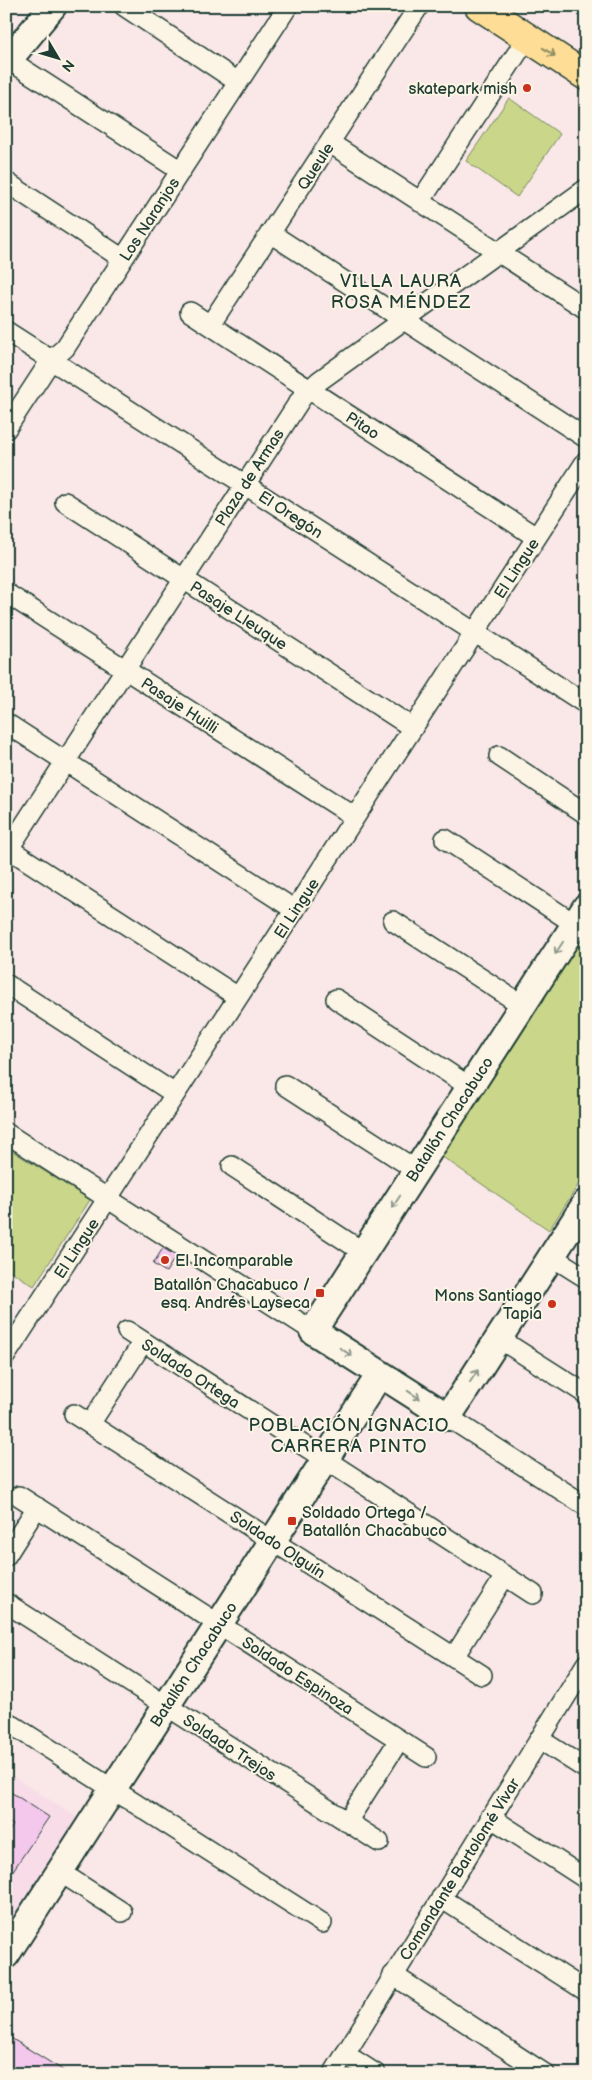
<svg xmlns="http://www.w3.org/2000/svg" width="592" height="2080" font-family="'Balsamiq Sans',sans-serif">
  <rect width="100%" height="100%" fill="#fae7e7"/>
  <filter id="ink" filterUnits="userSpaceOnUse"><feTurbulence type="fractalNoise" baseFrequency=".02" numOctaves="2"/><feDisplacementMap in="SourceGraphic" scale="10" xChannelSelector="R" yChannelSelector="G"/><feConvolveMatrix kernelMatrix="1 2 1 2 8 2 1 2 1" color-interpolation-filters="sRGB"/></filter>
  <g filter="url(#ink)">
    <path fill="#f8dde8" d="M6,1772l72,46 -72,111z"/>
    <path fill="#cad78a" stroke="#748a5f" d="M509,98l51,36 -43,63 -51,-36z
      M586,932v241l-37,57 -108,-74z
      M6,1147l84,53 -56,86 -28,-18z"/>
    <path fill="#f4c7ec" stroke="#1f3d34" d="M163,1248l13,8 -10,16 -13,-8z
      M6,1789l43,28 -43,64v-45l7,-11 -7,-4z
      M6,2035l63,39h-63z"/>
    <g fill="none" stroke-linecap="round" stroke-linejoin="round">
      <defs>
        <path id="street" d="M124,6l114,76
          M9,60l172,111
          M330,143l256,166
          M6,182l117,77
          M420,202l107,-164
          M270,233l316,205
          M190,312l346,225
          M210,325l209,-319
          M6,331l580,373
          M6,429l45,-69 14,-12 223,-342
          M65,502l348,226
          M6,593l349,224
          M6,723l289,187
          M499,756l87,58
          M445,839l130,85
          M6,847l232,150
          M6,853l296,-456 17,-16 267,-192
          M393,921l129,84
          M6,984l169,110
          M336,999l134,88
          M285,1085l131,85
          M6,1133l307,198
          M232,1166l131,86
          M551,1256l35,22
          M127,1331l406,263
          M498,1338l88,56
          M6,1355l580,-894
          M74,1414l408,261
          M448,1417l138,89
          M90,1424l53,-82
          M19,1496l407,261
          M6,1556l31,-49
          M6,1603l373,239
          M454,1657l51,-81
          M6,1721l316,202
          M539,1739l47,30
          M490,1817l96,62
          M347,1822l52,-82
          M60,1872l62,40
          M441,1898l145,93
          M393,1975l152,99
          M345,2054l31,20
          M333,2074l253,-410"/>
        <path id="secondary" d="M6,63l47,-57
          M586,907l-273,424 135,86 138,-214
          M6,1955l374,-581"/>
        <path id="primary" d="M479,6l107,70"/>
      </defs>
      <use href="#street" stroke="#1f3d34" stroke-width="22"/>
      <use href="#secondary" stroke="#1f3d34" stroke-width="30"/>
      <use href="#primary" stroke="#1f3d34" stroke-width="31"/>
      <use href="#street" stroke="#fcf5e5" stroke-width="19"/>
      <use href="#secondary" stroke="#fcf5e5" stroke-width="26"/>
      <use href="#primary" stroke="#fedd96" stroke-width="28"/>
    </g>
    <defs><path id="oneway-shaft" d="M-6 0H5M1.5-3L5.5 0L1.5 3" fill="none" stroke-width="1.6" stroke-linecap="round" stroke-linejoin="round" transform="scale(1.25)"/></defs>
    <use stroke="#8e8d65" href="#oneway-shaft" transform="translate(549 52) rotate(33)"/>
    <g stroke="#8e998c">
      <use href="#oneway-shaft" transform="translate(559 948) rotate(123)"/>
      <use href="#oneway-shaft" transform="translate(396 1202) rotate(123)"/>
      <use href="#oneway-shaft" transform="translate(346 1352) rotate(33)"/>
      <use href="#oneway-shaft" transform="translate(474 1376) rotate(-57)"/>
      <use href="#oneway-shaft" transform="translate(414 1395) rotate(33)"/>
    </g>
  </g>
  <g fill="#c8321e" stroke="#fcf5e5" stroke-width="2">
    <circle cx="527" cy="88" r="5"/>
    <circle cx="165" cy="1260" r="5"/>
    <rect x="315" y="1288" width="10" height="10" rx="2.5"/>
    <circle cx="552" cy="1304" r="5"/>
    <rect x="287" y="1516" width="10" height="10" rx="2.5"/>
  </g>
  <g text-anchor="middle" stroke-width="4" stroke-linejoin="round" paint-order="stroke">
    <g font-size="16" fill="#1f3d34" stroke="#fcf5e5" text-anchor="end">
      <text x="517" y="94">skatepark mish</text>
      <text x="175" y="1266" text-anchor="start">El Incomparable</text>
      <text x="310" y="1290">Batallón Chacabuco /<tspan x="310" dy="18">esq. Andrés Layseca</tspan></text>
      <text x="542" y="1301">Mons Santiago<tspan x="542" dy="18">Tapia</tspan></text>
      <text x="302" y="1518" text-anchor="start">Soldado Ortega /<tspan x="302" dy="18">Batallón Chacabuco</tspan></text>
    </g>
    <g font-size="16" fill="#1f3d34" stroke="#fcf5e5">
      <text transform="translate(315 166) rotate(-57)" y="6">Queule</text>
      <text transform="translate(149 219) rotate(-57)" y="6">Los Naranjos</text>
      <text transform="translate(363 425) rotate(33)" y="6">Pitao</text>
      <text transform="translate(249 477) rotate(-57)" y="6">Plaza de Armas</text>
      <text transform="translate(291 514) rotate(33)" y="6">El Oregón</text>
      <text transform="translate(516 568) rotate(-57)" y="6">El Lingue</text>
      <text transform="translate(239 615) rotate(33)" y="6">Pasaje Lleuque</text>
      <text transform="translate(180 705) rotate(33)" y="6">Pasaje Huilli</text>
      <text transform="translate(296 908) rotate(-57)" y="6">El Lingue</text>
      <text transform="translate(449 1119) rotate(-57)" y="6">Batallón Chacabuco</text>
      <text transform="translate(76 1248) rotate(-57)" y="6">El Lingue</text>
      <text transform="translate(191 1373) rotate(33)" y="6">Soldado Ortega</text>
      <text transform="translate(278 1544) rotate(33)" y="6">Soldado Olguín</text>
      <text transform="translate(193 1664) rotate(-57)" y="6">Batallón Chacabuco</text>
      <text transform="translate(298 1675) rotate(33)" y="6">Soldado Espinoza</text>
      <text transform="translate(230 1747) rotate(33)" y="6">Soldado Trejos</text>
      <text transform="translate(459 1869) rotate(-58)" y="6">Comandante Bartolomé Vivar</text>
    </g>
    <g font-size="18" letter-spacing="1" fill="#1f3d34" stroke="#fcf5e5">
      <text x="401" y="287">VILLA LAURA<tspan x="401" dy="21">ROSA MÉNDEZ</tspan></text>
      <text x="349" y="1431">POBLACIÓN IGNACIO<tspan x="349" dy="21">CARRERA PINTO</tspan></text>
    </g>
  </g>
  <rect width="592" height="2080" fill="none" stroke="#fcf5e5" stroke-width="25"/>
  <rect x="12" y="12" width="567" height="2055" fill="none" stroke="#1f3d34" stroke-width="2" filter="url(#ink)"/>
  <g transform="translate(58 58) rotate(128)" stroke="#fcf5e5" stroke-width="4" paint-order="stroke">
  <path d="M0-4L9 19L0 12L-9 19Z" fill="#1f3d34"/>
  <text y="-8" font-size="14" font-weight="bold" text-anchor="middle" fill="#1f3d34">N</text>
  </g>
</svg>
